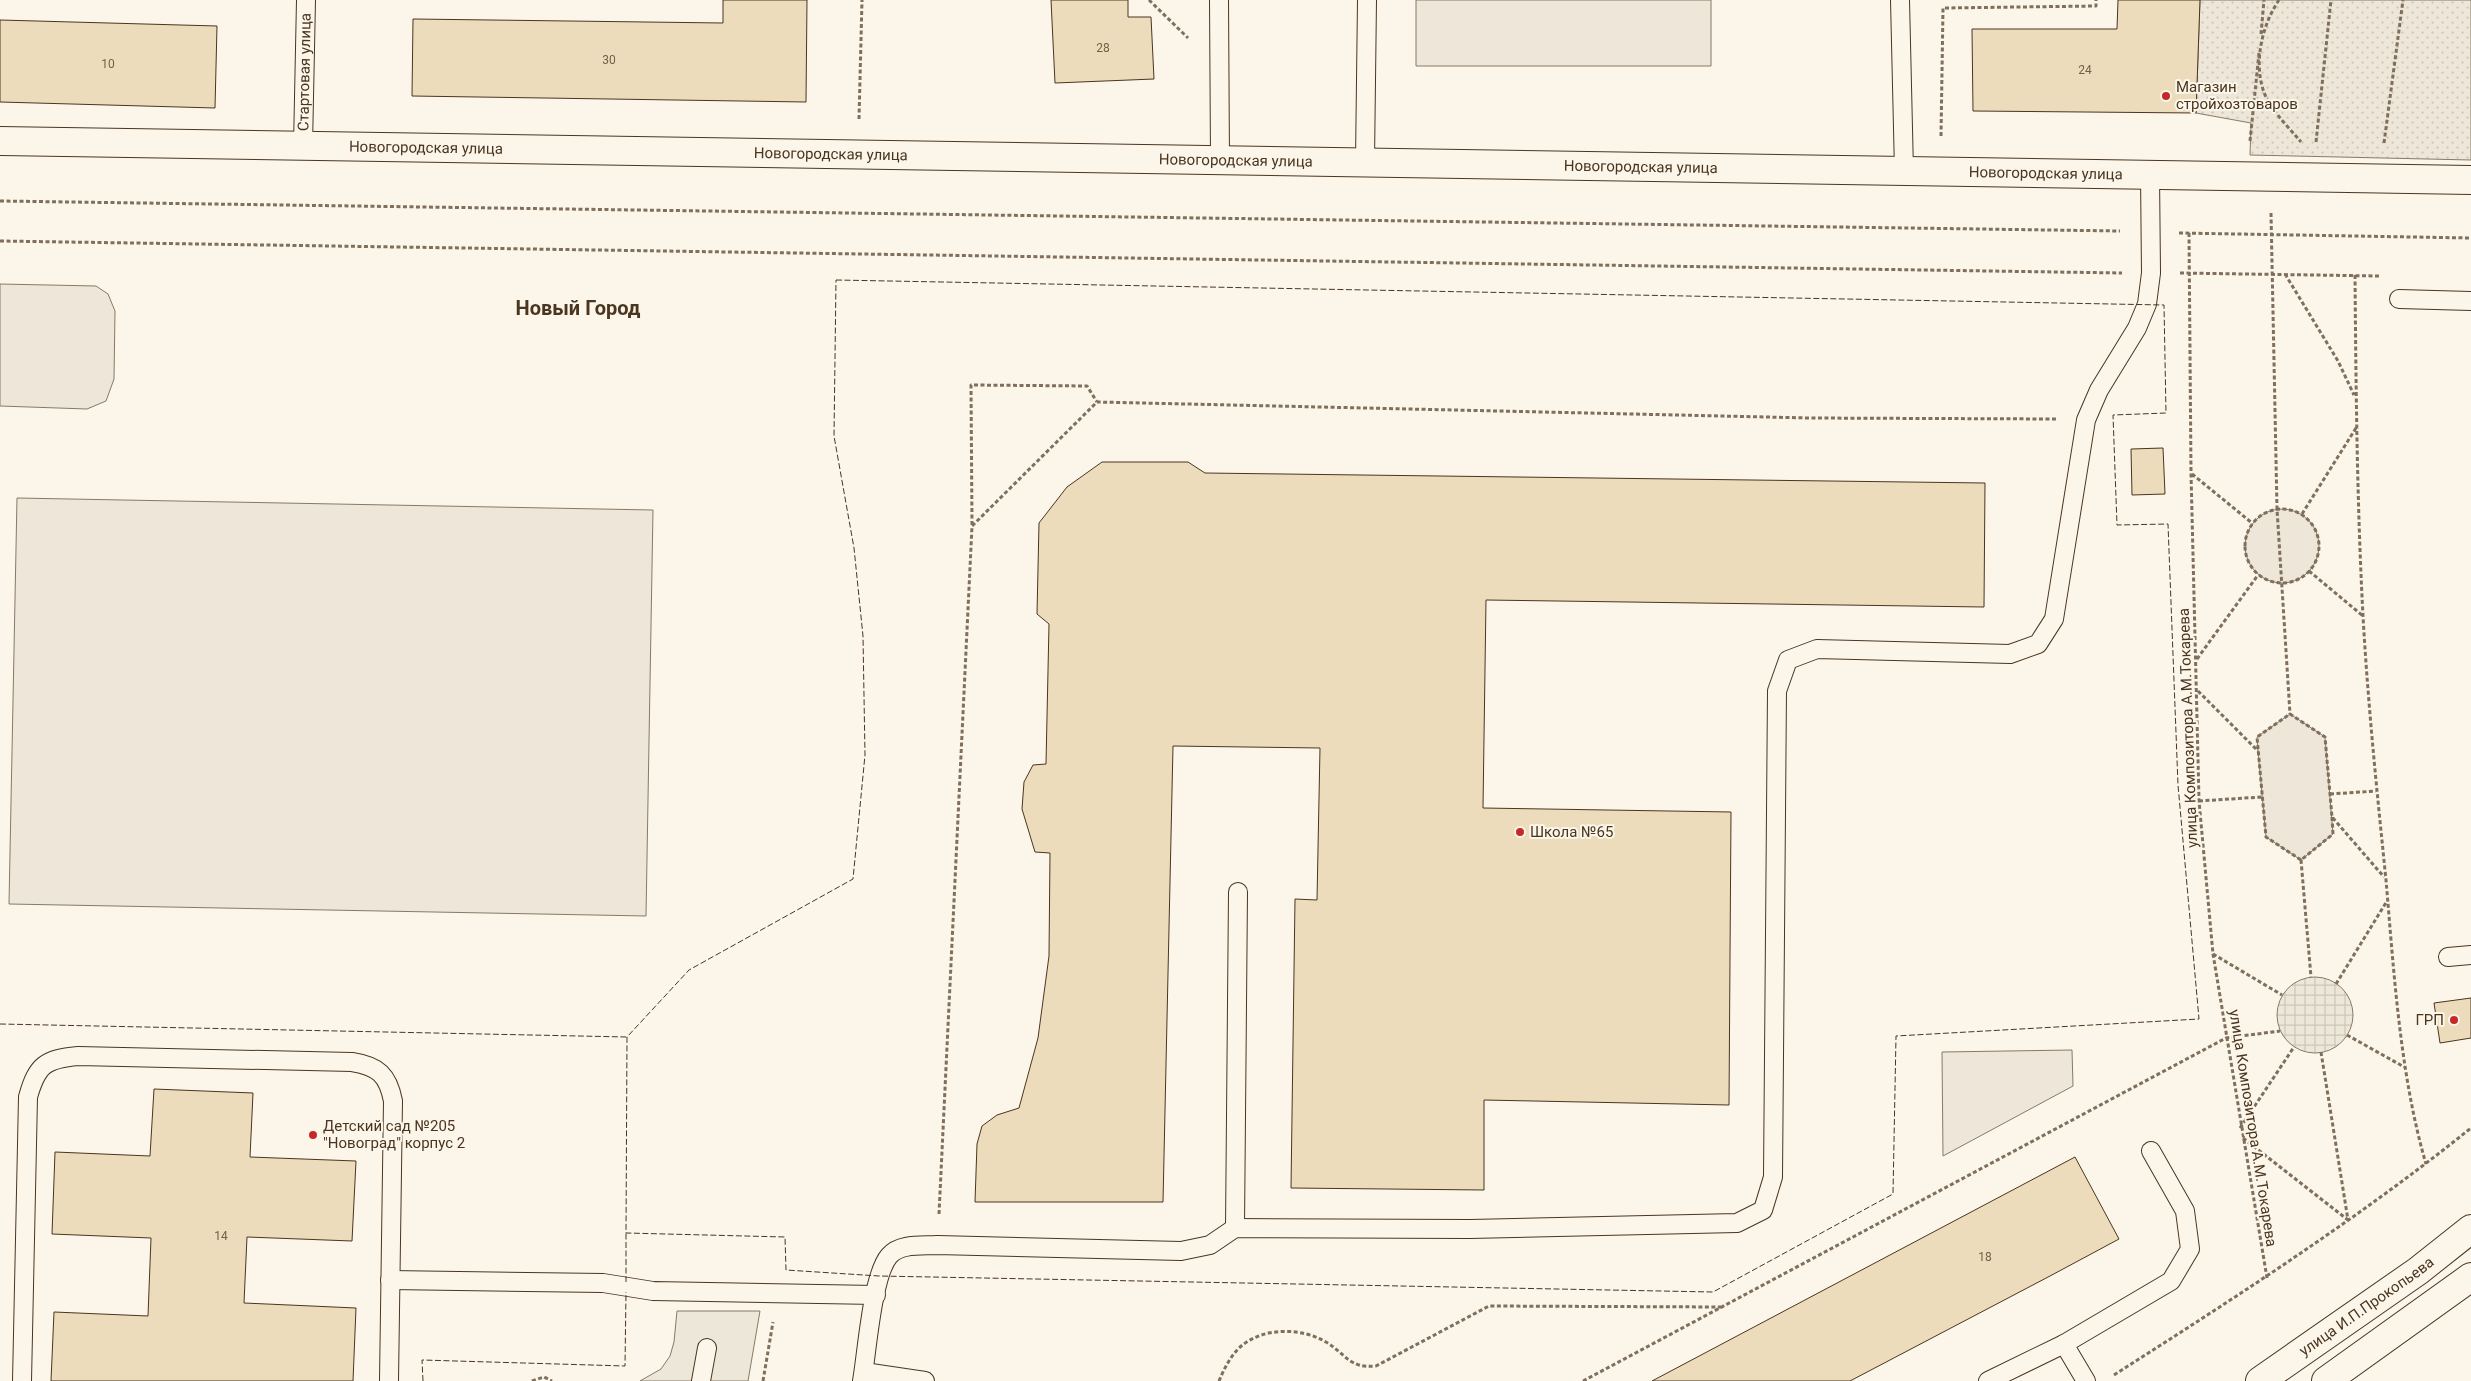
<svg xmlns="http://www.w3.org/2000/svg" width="2471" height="1381" font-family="Roboto,sans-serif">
  <defs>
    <pattern id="grass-dots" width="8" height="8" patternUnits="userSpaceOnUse" patternTransform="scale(1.25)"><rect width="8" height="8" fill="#ede6d9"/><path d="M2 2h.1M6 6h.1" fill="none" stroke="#cdc6ba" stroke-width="1.8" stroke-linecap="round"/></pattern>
    <pattern id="plaza-grid" width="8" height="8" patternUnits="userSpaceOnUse" patternTransform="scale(1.25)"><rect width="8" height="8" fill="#ede7d9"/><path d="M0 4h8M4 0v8" fill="none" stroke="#cdc7ba"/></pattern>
  </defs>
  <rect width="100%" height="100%" fill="#fbf6e9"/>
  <path fill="url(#grass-dots)" stroke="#887966" d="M2200,0h271v160l-221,-5 1,-32 -55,-10z"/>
  <path fill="#ede6d9" stroke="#887966" d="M1416,0h295v66h-295z
    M0,284l96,2 12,8 7,17 -1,68 -8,22 -19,8 -87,-3z
    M17,498l636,12 -7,406 -637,-12z
    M2245 546a37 37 0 1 1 74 0a37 37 0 1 1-74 0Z
    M2290,714l35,23 8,97 -32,26 -35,-23 -8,-86 -1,-14z
    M2072,1050l1,36 -130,70 -1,-104z"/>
  <path fill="#ede7d9" stroke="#887966" d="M677,1311h83l-12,70h-108l21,-12 9,-13 4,-14z"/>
  <path fill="url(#plaza-grid)" stroke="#887966" d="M2277 1015a38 38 0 1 1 76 0a38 38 0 1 1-76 0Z"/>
  <path fill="#ecdcbc" stroke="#4a3520" d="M723,0h84l-1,102 -394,-6 1,-77 310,4z
    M1051,0h77v17h23l3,62 -99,4z
    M2118,0h82l-4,113 -223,-2 -1,-82h145z
    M0,20l217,6 -2,82 -215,-6z
    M2163,448l2,46 -33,1 -1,-46z
    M1102,462h86l17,11 780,10 -1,124 -498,-7 -3,208 248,4 -2,293 -245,-5v90l-193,-2 4,-289 22,1 3,-152 -147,-2 -10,456h-188l2,-58 5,-18 15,-11 22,-7 19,-70 11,-82 1,-103 -15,-1 -13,-43 2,-27 9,-17 13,-1 3,-140 -12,-10 2,-91 28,-36z
    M2471,998v40l-31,5 -6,-40z
    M154,1089l99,4 -3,64 106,4 -4,80 -105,-4 -3,66 112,5 -3,73h-302l3,-69 94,4 3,-78 -99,-4 3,-82 95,4z
    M2075,1157l44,82 -69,37 -200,105h-198z"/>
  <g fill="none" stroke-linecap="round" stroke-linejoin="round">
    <defs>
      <g id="service">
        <path d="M1219,0l1,159"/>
        <path d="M1900,0l4,171"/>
        <path id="s1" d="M303,146l3,-146"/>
        <path d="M1365,161l2,-161"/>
        <path d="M2399,299l72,2"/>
        <path d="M2448,957l23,-2"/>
        <path d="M1235,1228l3,-336"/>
        <path d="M390,1280l213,3 50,8 223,4"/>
        <path d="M2064,1344l22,37"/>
        <path d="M864,1372l61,9"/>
        <path d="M22,1381l6,-284c9,-32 17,-38 50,-41l274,6c26,4 36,13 41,39l-4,280"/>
        <path d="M701,1381l6,-33"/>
        <path d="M862,1381c5,-28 10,-105 27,-125 11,-13 33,-10 48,-11l244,6 29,-6 25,-17 235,1 267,-6 26,-13 10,-33 4,-486 11,-31 29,-11 193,5 28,-10 16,-25 32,-199 13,-30 38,-62 10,-24 4,-31 -1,-99"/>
        <path d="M1988,1381l76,-37 107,-63 19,-32 -5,-38 -34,-60"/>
      </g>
      <g id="minor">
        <path id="s2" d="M0,141l2471,39"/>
      </g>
      <g id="tertiary">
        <path id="s3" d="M2260,1381l158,-110 53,-42"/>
        <path d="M2326,1381l145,-104"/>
      </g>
    </defs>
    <use href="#service" stroke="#4a3520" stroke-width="20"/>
    <use href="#minor" stroke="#4a3520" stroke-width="30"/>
    <use href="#tertiary" stroke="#4a3520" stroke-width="30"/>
    <path stroke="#7f6f5c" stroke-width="3" stroke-dasharray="4 2.5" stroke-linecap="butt" d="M1149,0l39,38
      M2279,0c-19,28 -28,72 -10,103 9,14 22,27 32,39
      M2261,34l3,-34
      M859,119l3,-119
      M1941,136l2,-128 153,-2v-6
      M2250,141l9,-88
      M2316,142l15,-142
      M2384,143l19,-143
      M0,201l2120,30
      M2271,213l6,296 13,205
      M2179,233l292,5
      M2189,233l2,240 8,328 14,153 54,324
      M0,241l2122,32
      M2180,273l199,3
      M2285,274l53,87 16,34
      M2355,275c1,114 2,228 8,341 5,89 14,176 23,264 8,93 14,195 40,284
      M2192,474l60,49
      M2245 546a37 37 0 1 1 74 0a37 37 0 1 1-74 0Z
      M2302,514l54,-86
      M972,525l-1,-140 116,1 10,16
      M2309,571l54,45
      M2197,659l61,-84
      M2198,691l60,60
      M2330,794l46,-3
      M2199,801l63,-4
      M2332,817l1,17 -32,26 -35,-23 -9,-100 33,-23 35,23 7,80 52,60
      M2301,860l10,117
      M2213,954l69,41
      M2336,984l51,-83
      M2347,1035l59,33
      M2321,1052l27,168
      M2240,1128l54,-81
      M2243,1138l105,82
      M939,1214l33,-688 125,-124 713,16 246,1
      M2114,1375c122,-78 244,-156 357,-247
      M532,1381l12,-4 8,4
      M763,1381l10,-59
      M1219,1381c5,-12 11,-24 20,-33 22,-21 62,-21 87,-6 19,11 23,27 50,24l113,-60 232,1
      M1583,1381l643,-343 54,-7"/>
    <use href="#service" stroke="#fbf6e9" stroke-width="18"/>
    <use href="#minor" stroke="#fbf6e9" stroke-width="28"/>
    <use href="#tertiary" stroke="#fbf6e9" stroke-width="28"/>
    <path stroke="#4a3520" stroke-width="1" stroke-dasharray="6 2.5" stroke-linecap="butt" d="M836,280l1328,25 2,108 -53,2 4,110 51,-1 10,261 21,234 -303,17 -3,158 -180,98 -834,-16 -93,-6 -1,-33 -159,-4 1,-196 62,-67 164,-91 12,-124 -2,-119 -9,-88 -20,-112z
      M0,1024l627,13
      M626,1282v-50
      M423,1381l-1,-21 203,6 1,-74"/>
  </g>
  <g fill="#c62828" stroke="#fbf6e9" stroke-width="2">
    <circle cx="2166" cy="96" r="5"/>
    <circle cx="1520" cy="832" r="5"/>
    <circle cx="2454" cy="1020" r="5"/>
    <circle cx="313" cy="1135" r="5"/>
  </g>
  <g text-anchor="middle" stroke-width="4" stroke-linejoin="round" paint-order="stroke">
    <g font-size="12" fill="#725f47">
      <text x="1103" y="52">28</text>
      <text x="609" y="64">30</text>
      <text x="108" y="68">10</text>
      <text x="2085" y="74">24</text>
      <text x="221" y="1240">14</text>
      <text x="1985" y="1261">18</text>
    </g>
    <g font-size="15" fill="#4a3520" stroke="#fbf6e9">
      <text dy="5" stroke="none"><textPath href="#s1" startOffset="74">Стартовая улица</textPath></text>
      <text dy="5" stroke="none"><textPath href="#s2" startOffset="426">Новогородская улица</textPath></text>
      <text dy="5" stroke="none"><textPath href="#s2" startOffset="831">Новогородская улица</textPath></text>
      <text dy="5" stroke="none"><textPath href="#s2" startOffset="1236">Новогородская улица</textPath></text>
      <text dy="5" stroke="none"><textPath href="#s2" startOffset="1641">Новогородская улица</textPath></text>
      <text dy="5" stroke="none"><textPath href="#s2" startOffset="2046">Новогородская улица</textPath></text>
      <text transform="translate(2188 728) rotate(-92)" y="5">улица Композитора А.М.Токарева</text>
      <text transform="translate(2253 1128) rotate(81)" y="5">улица Композитора А.М.Токарева</text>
      <text dy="5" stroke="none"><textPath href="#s3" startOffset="130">улица И.П.Прокопьева</textPath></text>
    </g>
    <g font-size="15" fill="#4a3520" stroke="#fbf6e9" text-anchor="start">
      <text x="2176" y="92">Магазин<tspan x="2176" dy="17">стройхозтоваров</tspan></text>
      <text x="1530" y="837">Школа №65</text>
      <text x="2444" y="1025" text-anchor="end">ГРП</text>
      <text x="323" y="1131">Детский сад №205<tspan x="323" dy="17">"Новоград" корпус 2</tspan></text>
    </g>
    <g font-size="20" font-weight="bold" fill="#4a3520" stroke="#fbf6e9">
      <text x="578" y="315">Новый Город</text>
    </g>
  </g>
</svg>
